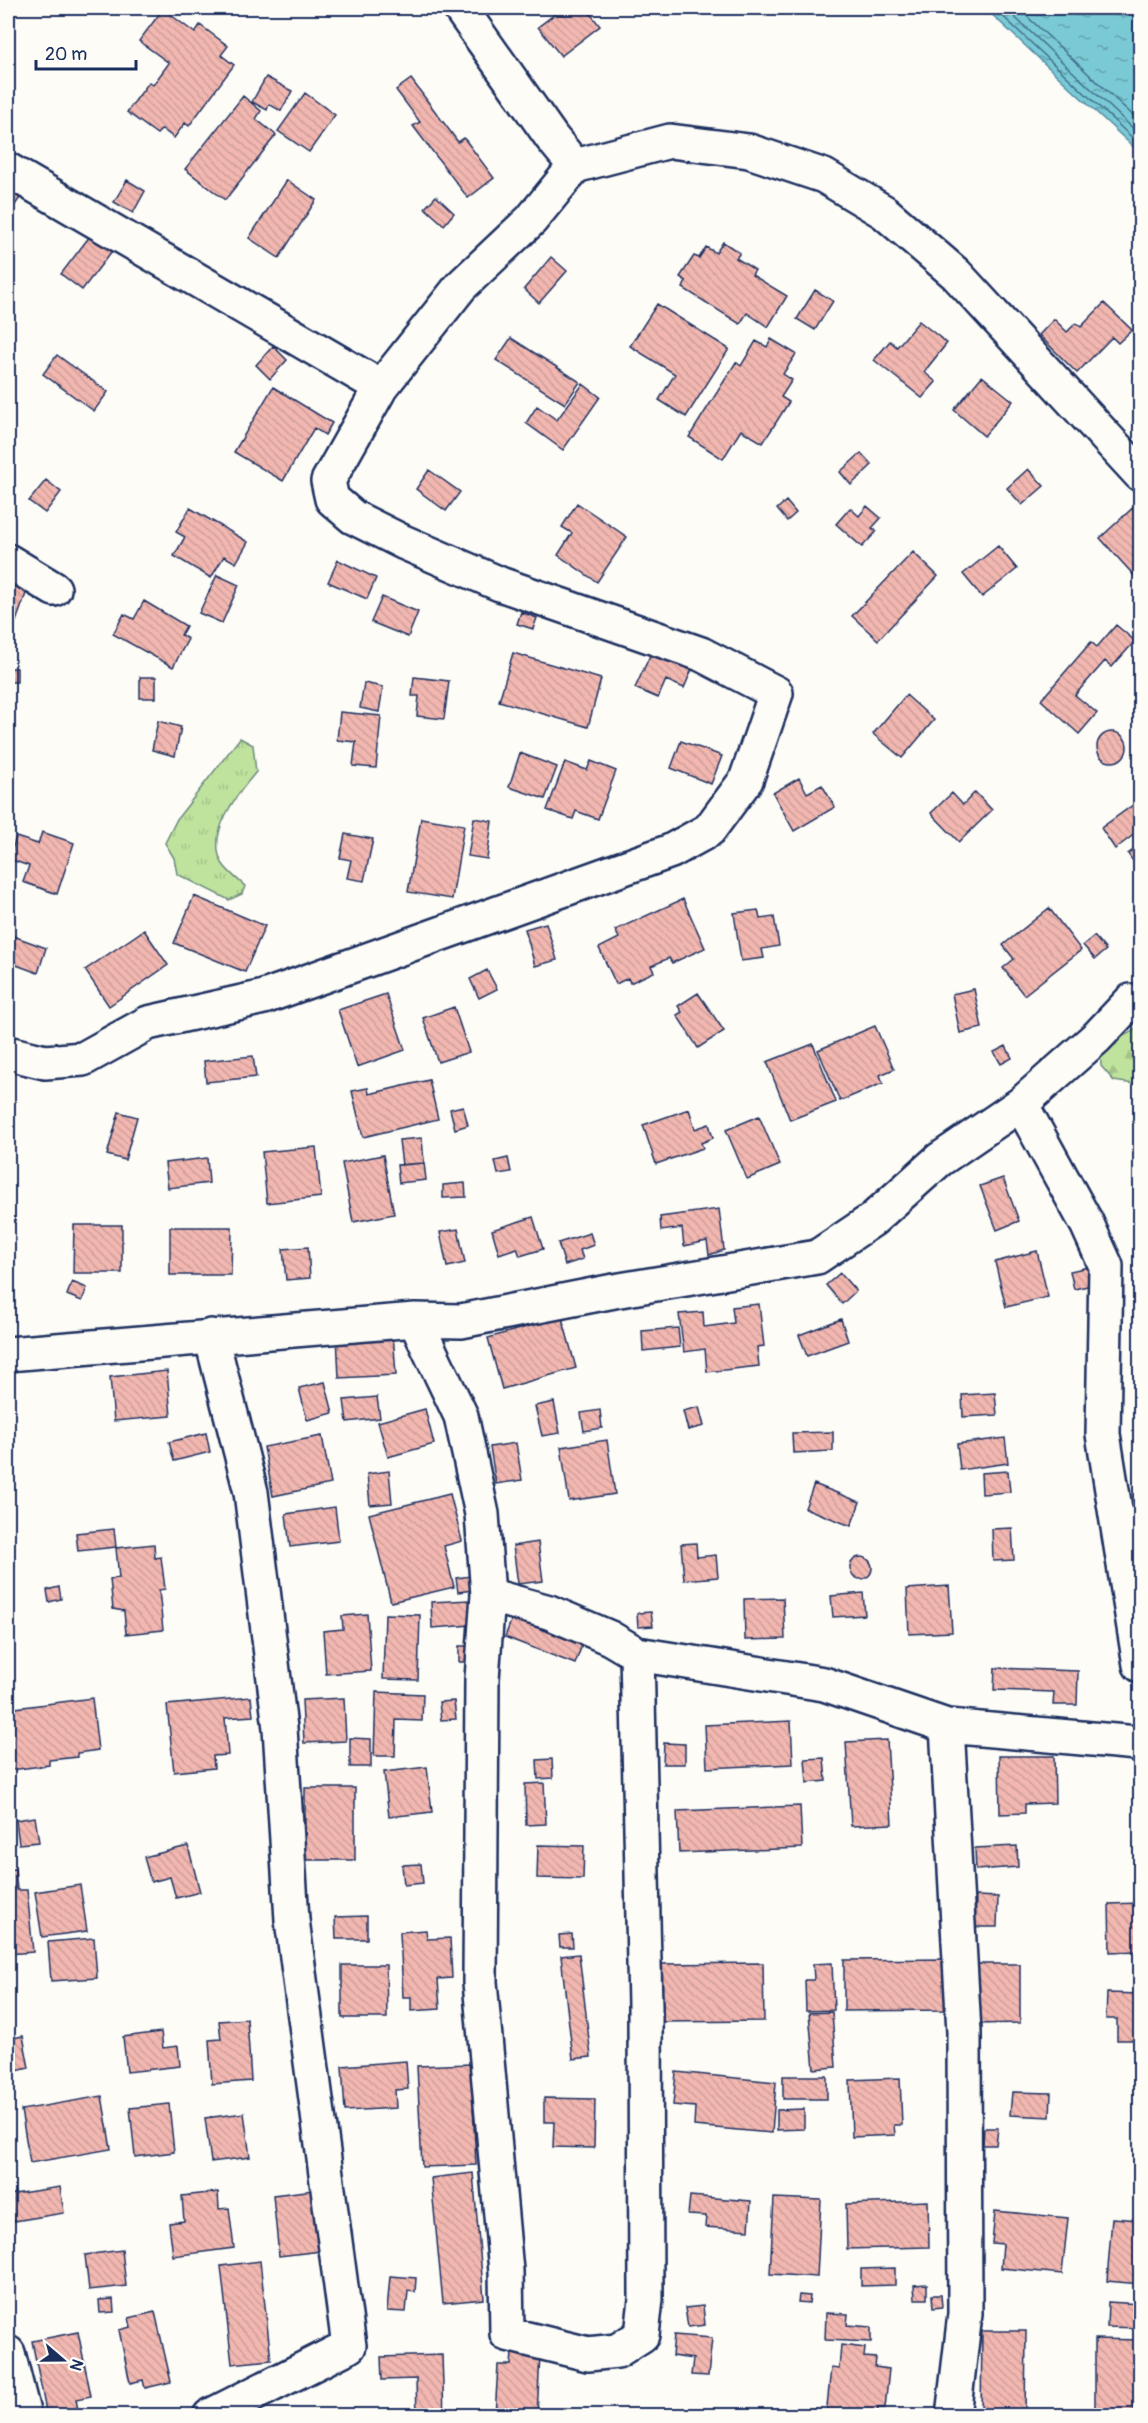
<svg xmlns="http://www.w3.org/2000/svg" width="1148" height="2423" font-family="Pangolin,sans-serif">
  <defs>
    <pattern id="grass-tufts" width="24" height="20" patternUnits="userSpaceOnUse" patternTransform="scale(1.5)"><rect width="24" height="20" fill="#bfe39d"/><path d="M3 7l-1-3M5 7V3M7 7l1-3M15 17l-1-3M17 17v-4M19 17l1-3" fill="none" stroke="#a4c38a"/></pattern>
    <pattern id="forest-firs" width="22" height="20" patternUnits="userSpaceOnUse" patternTransform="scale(1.5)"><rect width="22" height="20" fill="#bfe39d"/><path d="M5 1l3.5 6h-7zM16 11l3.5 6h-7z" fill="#a4c38a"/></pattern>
    <pattern id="water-ripples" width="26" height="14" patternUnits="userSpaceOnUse" patternTransform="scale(1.5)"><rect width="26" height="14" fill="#7acad5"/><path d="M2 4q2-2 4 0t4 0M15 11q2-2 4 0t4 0" fill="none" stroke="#63a4b0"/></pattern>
    <pattern id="building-back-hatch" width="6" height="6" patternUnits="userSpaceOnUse" patternTransform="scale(1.5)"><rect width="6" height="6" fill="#f2b7b0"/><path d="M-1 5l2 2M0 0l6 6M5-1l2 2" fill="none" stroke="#cf9e9a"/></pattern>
  </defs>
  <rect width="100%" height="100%" fill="#fdfcf7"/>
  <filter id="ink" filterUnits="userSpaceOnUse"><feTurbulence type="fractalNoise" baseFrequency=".0167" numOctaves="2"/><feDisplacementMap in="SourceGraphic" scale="12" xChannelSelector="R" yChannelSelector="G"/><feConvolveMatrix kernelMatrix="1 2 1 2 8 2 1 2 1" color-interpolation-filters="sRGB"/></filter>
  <g filter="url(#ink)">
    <path fill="url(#grass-tufts)" stroke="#6d897e" stroke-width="1.5" d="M240,738l13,7 3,27c-19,22 -50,61 -34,91 6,9 15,16 23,23l-3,8 -13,6 -52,-26 -3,-16 -9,-15 12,-24z"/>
    <path fill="url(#forest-firs)" stroke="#6d897e" stroke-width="1.5" d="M1140,1024v61l-26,-4 -13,-15 -1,-18 33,-17z"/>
    <path fill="url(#water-ripples)" stroke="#548ca5" stroke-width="1.5" d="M985,8h155v145z"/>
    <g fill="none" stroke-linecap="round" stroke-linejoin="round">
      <path stroke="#416d8e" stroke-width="1.5" d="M994,8l146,137
        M1005,8l135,127
        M1018,8l122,114"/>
    </g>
    <path fill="url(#building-back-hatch)" stroke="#1b2f5e" stroke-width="1.5" d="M563,8h23l14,18 -39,30 -23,-29z
      M163,9l32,24 5,-8 28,21 -7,9 13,10 -45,61 -4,-3 -11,15 -12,-9 -5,5 -30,-22 22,-30 4,3 16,-22 -30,-22z
      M266,77l26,14 -11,20 -12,-7 -2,6 -15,-8z
      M411,79l47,63 6,-4 30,40 -26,20 -55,-72 7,-4 -24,-32z
      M305,93l30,22 -26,37 -31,-21z
      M243,96l18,15 -5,8 20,16 -51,65 -40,-31z
      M127,180l18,11 -12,22 -19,-11z
      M287,180l29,20 -37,58 -30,-20z
      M8,185l14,10 -14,20z
      M436,196l18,17 -10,12 -19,-17z
      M90,236l22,15 -30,39 -21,-16z
      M723,242l17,11 -4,5 19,12 -3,5 35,21 -19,31 -21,-14 -7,11 -57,-36 3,-7 -6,-4 14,-21 5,2 7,-11 10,6z
      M551,257l16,14 -28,32 -15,-14z
      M815,290l18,11 -18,29 -18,-11z
      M1104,303l28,27 -14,13 -6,-6 -35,36 -38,-38 15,-16 13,13 9,-9 5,4z
      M657,304l72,45 -43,68 -27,-17 16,-26 -45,-28z
      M919,321l28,22 -23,29 12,10 -14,16 -48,-38 16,-19 7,6z
      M511,338l69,44 -15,22 -69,-44z
      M771,339l25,15 -13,20 9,6 -11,17 8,5 -26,41 -22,-13 -18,29 -34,-22 47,-75 5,4 15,-25 11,6z
      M273,346l14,14 -17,19 -14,-14z
      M57,355l51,37 -14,19 -51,-37z
      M982,376l31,25 -29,35 -30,-26z
      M583,384l17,13 -37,53 -37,-27 11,-17 20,14z
      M273,387l59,36 -7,12 -11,-7 -31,53 -49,-29z
      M861,453l11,12 -21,20 -11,-13z
      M1028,469l16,17 -22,19 -15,-17z
      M429,470l31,22 -14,19 -30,-22z
      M46,480l15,12 -16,21 -16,-12z
      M786,501l10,12 -9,8 -10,-12z
      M577,503l50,34 -30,45 -39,-27 14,-22 -10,-6z
      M1138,503l2,4v75l-40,-44z
      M867,506l14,12 -9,10 5,3 -15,16 -26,-23 14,-16 9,8z
      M190,508l58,34 -12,21 -12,-7 -13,22 -37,-22 11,-19 -9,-5z
      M998,546l19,23 -35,28 -19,-23z
      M913,552l25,24 -60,64 -26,-24z
      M338,560l38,18 -9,21 -39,-17z
      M217,575l22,10 -17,38 -23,-10z
      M8,581l20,7 -14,39 -6,-3z
      M382,597l36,15 -10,25 -37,-15z
      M144,601l42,25 -5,9 7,4 -15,28 -60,-33 11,-20 10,5z
      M521,612l16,6 -4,11 -16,-5z
      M1116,625l19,16 -23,26 -7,-6 -30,34 22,18 -18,21 -38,-34 50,-58 6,5z
      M653,649l40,18 -9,21 -18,-8 -8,18 -23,-10z
      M513,653l88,26 -13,48 -89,-26z
      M8,668h9v14h-9z
      M140,677h16v21h-16z
      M414,677l35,4 -5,38 -27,-3 2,-20h-7z
      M364,683l19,4 -4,25 -19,-4z
      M906,695l28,25 -32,38 -29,-24z
      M340,712l41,4 -5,52 -23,-2 3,-24 -19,-2z
      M158,721l23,6 -6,29 -23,-6z
      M1097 747a15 15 0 1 1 30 0a15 15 0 1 1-30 0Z
      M681,741l41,15 -11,28 -40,-16z
      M520,753l37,14 -12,32 -36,-12z
      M591,761l25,10 -18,48 -22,-8 -3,8 -26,-9 18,-48 22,8z
      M799,778l8,15 15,-8 13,22 -41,24 -21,-38z
      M975,792l17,18 -33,32 -28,-29 21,-20 11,12z
      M1140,800v30l-25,19 -14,-21z
      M421,818l43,7 -12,74 -44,-7z
      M474,818l18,3 -5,38 -19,-3z
      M42,832l32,11 -17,51 -34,-12 6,-16 -20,-7 7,-22 22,7z
      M345,834l28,5 -9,42 -17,-3 4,-18 -11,-2z
      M1140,845v26l-12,-17z
      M194,896l71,30 -20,46 -71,-29z
      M683,899l22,49 -33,15 -3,-5 -18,8 3,6 -24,11 -2,-5 -12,6 -17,-36 20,-10 -4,-8z
      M1049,908l32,42 -57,45 -21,-27 11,-9 -11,-14z
      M758,910l2,9 14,-2 5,29 -17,3 2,9 -23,3 -7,-48z
      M546,923l11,37 -22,6 -10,-37z
      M144,930l24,35 -59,41 -24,-36z
      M8,934l38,14 -8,25 -30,-11z
      M1094,936l12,14 -11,9 -12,-14z
      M487,970l10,19 -18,9 -9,-19z
      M974,989l8,39 -22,5 -8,-39z
      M698,993l26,38 -26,17 -21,-33 5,-3 -4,-6z
      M386,994l19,56 -48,17 -19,-57z
      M454,1007l15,45 -31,10 -15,-44z
      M875,1026l19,43 -14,6 3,8 -43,18 -22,-51z
      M813,1044l23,58 -46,18 -23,-58z
      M1006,1046l6,12 -11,6 -7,-12z
      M253,1056l3,21 -50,5 -2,-21z
      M429,1080l9,39 -75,18 -11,-46 16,-3 1,6z
      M463,1106l5,19 -13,4 -5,-20z
      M689,1109l6,20 14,-5 4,14 -12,5 2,5 -47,16 -13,-39z
      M119,1112l18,5 -12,43 -18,-5z
      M759,1116l21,49 -33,14 -21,-49z
      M422,1138l2,25 -22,2 -3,-25z
      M316,1147l5,50 -54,6 -5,-51z
      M383,1155l11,59 -41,8 -11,-59z
      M207,1158l2,25 -41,5 -3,-25z
      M508,1158l3,14 -13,2 -3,-13z
      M424,1163l2,17 -27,3 -2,-18z
      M1003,1178l16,43 -22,9 -17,-44z
      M465,1183l1,14 -23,1v-13z
      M719,1209l5,41 -15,5 -2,-14 -23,5 -2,-18 -21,3 -1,-14z
      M533,1217l10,32 -23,7 -3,-8 -18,6 -7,-24z
      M74,1225h48v48h-49z
      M170,1227h62l-1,48h-61z
      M458,1229l7,34 -18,4 -7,-35z
      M590,1233l4,12 -14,5 3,9 -18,6 -7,-22z
      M308,1247l2,31 -24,2 -3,-31z
      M1037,1251l11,46 -42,10 -11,-45z
      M1089,1267l3,18 -18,4 -4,-18z
      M840,1273l16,18 -14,13 -16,-19z
      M72,1282l15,6 -5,13 -15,-6z
      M759,1304l5,42 -7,1 2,19 -52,6 -2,-23 -21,3 -5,-38 24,-2 1,15 30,-4 -2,-16z
      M562,1317l14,51 -74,21 -14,-51z
      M841,1319l7,22 -41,15 -8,-21z
      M678,1328l2,19 -37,4 -1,-20z
      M393,1333l3,42 -57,3 -2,-42z
      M167,1371l4,45 -57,5 -4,-44z
      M325,1382l8,31 -26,7 -8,-32z
      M995,1393l2,22 -34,2 -1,-22z
      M377,1397l3,21 -33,4 -3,-22z
      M554,1402l6,31 -18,3 -7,-30z
      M699,1407l5,19 -16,4 -5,-19z
      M425,1409l9,35 -46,13 -10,-35z
      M600,1410l2,18 -18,3 -3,-18z
      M833,1432v19l-40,2 -1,-20z
      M206,1433l4,19 -36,9 -5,-19z
      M322,1436l9,48 -58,12 -9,-49z
      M1005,1438l3,25 -48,7 -3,-26z
      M607,1440l8,54 -46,7 -8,-54z
      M516,1443l6,37 -26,4 -6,-37z
      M389,1471l3,32 -22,2 -3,-31z
      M1008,1471l2,21 -28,2 -1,-21z
      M814,1484l46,18 -9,24 -46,-18z
      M450,1494l12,47 -18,5 10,41 -63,15 -22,-88z
      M335,1507l4,34 -49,6 -4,-33z
      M1012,1528l2,32 -21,1 -1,-32z
      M114,1529l2,18 -38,4 -2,-18z
      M538,1542l5,39 -25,3 -5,-38z
      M696,1543l1,14 19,-2 2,22 -34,3 -3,-36z
      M154,1544l1,14 6,-1 4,32 -6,1 4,40 -37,4 -2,-23 -11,-2 -3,-30 9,-1 -3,-30z
      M850 1568a11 11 0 1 1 22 0a11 11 0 1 1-22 0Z
      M471,1576l2,14 -15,2 -2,-14z
      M949,1586l3,46 -43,2 -2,-45z
      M59,1587l2,12 -12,3 -2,-12z
      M863,1593l2,22 -32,2 -2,-21z
      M783,1598l2,41 -40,1 -1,-41z
      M470,1600l2,25 -40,3 -1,-26z
      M651,1612l2,14 -15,1 -1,-14z
      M367,1614l4,57 -45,3 -3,-43 20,-2 -1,-13z
      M385,1614l35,1 -2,65 -35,-1z
      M512,1618l70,27 -7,19 -70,-27z
      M459,1646h13v16h-13z
      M995,1668l83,3 -1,34h-24l1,-13 -60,-2z
      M376,1692l47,2 -1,27 -26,-1 -1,36h-21z
      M251,1697l2,19 -28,2 3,37 -15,1 1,12 -40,4 -7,-67z
      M92,1698l6,52 -21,3 1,4 -29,3v5l-38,5v-8h-3v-53z
      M344,1698l2,43 -42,2 -2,-43z
      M454,1701l2,18 -15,1 -2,-18z
      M791,1721l2,43 -86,4 -2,-43z
      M350,1738l21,1v28h-21z
      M887,1740l5,84 -41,2 -5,-84z
      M664,1743l21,1v20h-22z
      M999,1756h55l1,47 -30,1v9l-25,1z
      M824,1758l2,23 -19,2 -2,-24z
      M552,1759l1,19 -15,1 -1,-19z
      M427,1767l5,45 -43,5 -5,-45z
      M544,1783l2,41 -20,1 -1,-41z
      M305,1788h50v72h-50z
      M800,1806l2,42 -123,5 -2,-42z
      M35,1817l4,25 -20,2 -3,-24z
      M538,1845l46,1 -1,33 -46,-1z
      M188,1846l12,46 -24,6 -6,-21 -19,5 -7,-25z
      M1017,1846l1,21 -42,3 -1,-22z
      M421,1864l2,19 -19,2 -2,-20z
      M15,1869l2,21h10l6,62 -25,2v-84z
      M80,1885l7,46 -45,6 -7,-45z
      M976,1896l22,1 -1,30h-22z
      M1140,1903v48l-30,1 -1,-48z
      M367,1916v23h-31l-1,-22z
      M426,1930l1,9 23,-1 2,40 -14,1 2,30 -29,2v-14h-8l-3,-65z
      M572,1934l1,13h-13l-1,-12z
      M94,1938l3,40 -46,3 -3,-39z
      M579,1954l12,103 -18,2 -12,-103z
      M8,1956l3,35 -3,1z
      M950,1959v51l-106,1v-51z
      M763,1963l1,58 -105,1v-58z
      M832,1963l2,47 -28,1 -1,-31h9l-1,-16z
      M977,1964h43v59l-43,1z
      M342,1965h44l1,53h-45z
      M1107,1993l33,1v46h-23v-21h-11z
      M832,2012l4,55 -22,2 -5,-56z
      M247,2019l4,62 -39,3 -3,-44 12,-1 -2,-18z
      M161,2032l2,16 15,-2 2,20 -53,6 -4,-35z
      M23,2036l6,32 -21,5v-34z
      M406,2061l2,28 -13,1 1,18 -51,3 -3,-45z
      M471,2064l5,101 -54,2 -5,-101z
      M676,2072l100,10 -4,51 -78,-7 1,-19 -22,-2z
      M783,2076h44v23h-44z
      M900,2078l2,47h-8l1,10 -43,2 -2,-57z
      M1012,2092l39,1 -1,24 -40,-2z
      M102,2096l9,53 -81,14 -9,-53z
      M544,2098l51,1 -1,49 -41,-1 1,-25h-10z
      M169,2104l5,48 -39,5 -5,-49z
      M804,2109v20l-27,1v-20z
      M244,2113l6,44 -39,5 -6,-44z
      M984,2128h14l-2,17h-13z
      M473,2173l11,126 -41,4 -12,-125z
      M60,2187l4,26 -56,9v-27z
      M314,2190l7,61 -42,5 -6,-61z
      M218,2192l1,17 10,-1 5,40 -61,8 -4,-33 15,-2 -2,-25z
      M690,2196l61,5 -2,29 -44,-3 1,-11 -18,-1z
      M774,2198l47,2 -4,77 -47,-3z
      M928,2201l1,46 -82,2 -1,-45z
      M995,2211l73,7 -6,56 -61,-6 2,-24 -11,-1z
      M1112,2218l28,2v64l-33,-3z
      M122,2250l4,36 -37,4 -4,-35z
      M260,2261l11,99 -39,4 -11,-98z
      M895,2268v17l-34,1v-17z
      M390,2276l26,2 -1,14 -7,-1 -2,21 -19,-1z
      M927,2284v15h-12l-1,-14z
      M799,2295l11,1 -1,7 -11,-1z
      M932,2295h9l1,12 -9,1z
      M113,2299l1,13 -14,1 -1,-13z
      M1108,2302l32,2v24l-33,-1z
      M703,2306l2,19 -17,2 -3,-19z
      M155,2312l16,70 -26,6 -2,-8 -13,3 -11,-53 12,-3 -2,-9z
      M826,2313l22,1 -1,11 24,2v15l-46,-2z
      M982,2331h44l-1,85h-44z
      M78,2332l13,64 -15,3 3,17h-32l-15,-75z
      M674,2335l38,3 -4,38 -17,-1 2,-16 -21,-3z
      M1095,2339l45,1v56l-5,1 -1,17h-39z
      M841,2345l24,3 -1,9 12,1 -1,9 14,2 -4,39h-7l-1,8h-51l5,-48 8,1z
      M512,2353l28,1 -3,62h-42l3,-51h13z
      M442,2355l2,61h-27l-1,-37 -34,1 -1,-23z"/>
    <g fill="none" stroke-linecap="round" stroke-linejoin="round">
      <defs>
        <path id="minor" d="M460,8l92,130 23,28
          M8,170l373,217
          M8,561l46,28
          M8,1053l37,9 38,-3 65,-36 116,-26 407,-146 38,-21 37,-50 30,-87 -75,-39 -201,-70 -97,-42 -50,-25 -21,-18 -4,-18 53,-94 80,-101 70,-66 44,-54 95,-25 79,10 75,25 60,36 72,62 184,200
          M1021,1104l66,120 19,42 -3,168 37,231
          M415,1320l46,96 21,98 6,81 -6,84 -2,303 26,289 1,63 81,20 29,-3 25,-16 4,-36 -1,-293 -8,-352
          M8,1354l407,-34 46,1 153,-30 203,-34 55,-37 67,-60 82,-56 76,-67 34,-36 9,2
          M488,1595l61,17 61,26 27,16 187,30 123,42 190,17 3,3
          M947,1726l17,306 1,282 -12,102
          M8,2353l16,63
          M210,2416l139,-70 -57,-426 -12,-192 -29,-236 -40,-156"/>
      </defs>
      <use href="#minor" stroke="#1b2f5e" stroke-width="38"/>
      <use href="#minor" stroke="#fdfcf7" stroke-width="33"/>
    </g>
  </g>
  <rect width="1148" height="2423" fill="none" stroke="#fdfcf7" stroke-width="30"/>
  <rect x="15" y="15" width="1118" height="2393" fill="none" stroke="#1b2f5e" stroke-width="2" filter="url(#ink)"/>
  <g transform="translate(63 2360) rotate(110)" stroke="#fdfcf7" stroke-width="4.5" paint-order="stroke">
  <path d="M0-4.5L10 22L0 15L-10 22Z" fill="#1b2f5e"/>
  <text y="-9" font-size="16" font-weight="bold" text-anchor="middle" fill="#1b2f5e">N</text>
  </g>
  <path d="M36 60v9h100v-9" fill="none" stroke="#1b2f5e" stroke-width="3"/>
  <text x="45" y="60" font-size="18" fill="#1b2f5e" stroke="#fdfcf7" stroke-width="4.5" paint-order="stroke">20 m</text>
</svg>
